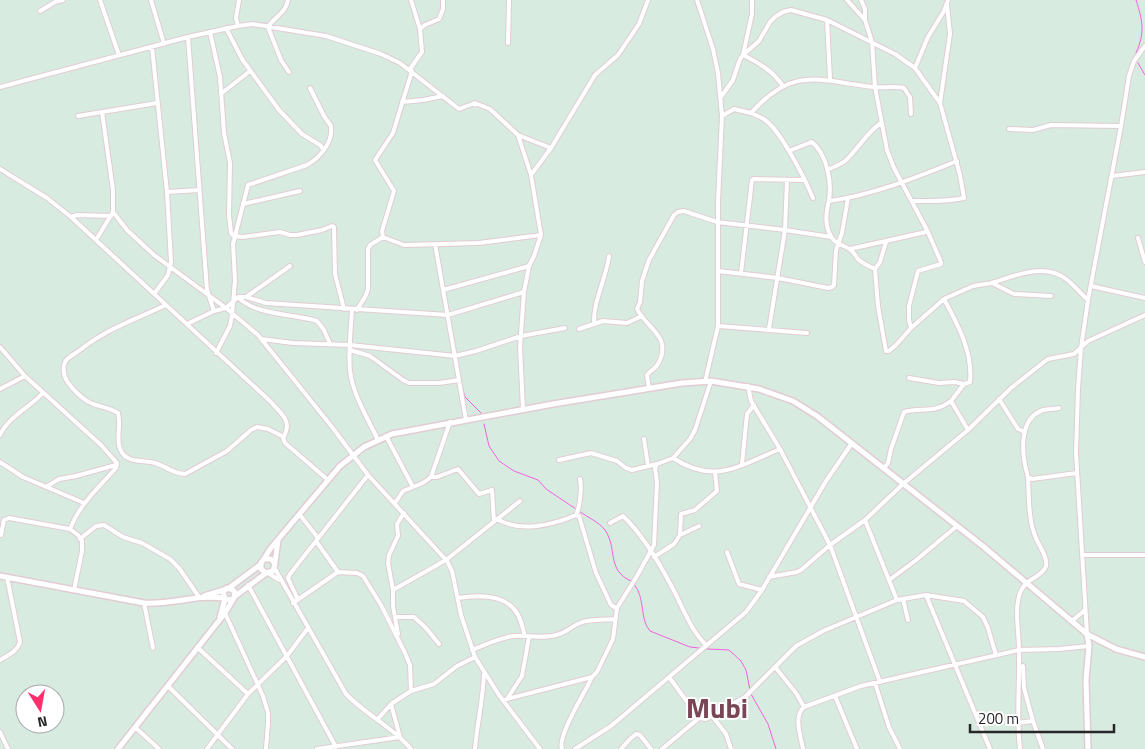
<svg xmlns="http://www.w3.org/2000/svg" width="1145" height="749" font-family="'Titillium Web',sans-serif">
  <rect width="100%" height="100%" fill="#d7ebe0"/>
  <g fill="none" stroke-linecap="round" stroke-linejoin="round">
    <path stroke="#f661dd" stroke-width="1" d="M1136,0c7,21 9,33 0,53
      M1138,63l7,12
      M462,386l3,11 18,18
      M484,424l5,22 10,15 15,10 24,9 8,9 30,20
      M579,511c8,6 20,11 26,19 13,19 1,40 26,51
      M634,584c12,15 5,34 16,47l40,16 9,1
      M707,649l22,1 12,11 5,9 4,20
      M751,694l17,30 8,25"/>
    <defs>
      <path id="street" d="M100,0l19,55
        M151,0l13,44
        M288,0c-2,13 -13,16 -20,27l13,33 8,12
        M697,0l16,49 5,24 4,43 -4,85v125l-13,56
        M847,0l18,20
        M861,0l4,9v11l7,22 3,45 12,63 7,18 33,62 14,32v2l-23,7 -9,35v14l2,8
        M40,11l15,-9 8,-2
        M827,20l3,59
        M238,26l-2,-8 3,-18
        M226,28l16,31 37,51 23,24 18,11 3,4
        M420,29l5,-4 14,-6 4,-10v-9
        M210,32l10,45 4,56 6,30 -1,52 2,18 3,3 8,1 38,-5 10,3h7l25,-5 10,-4 2,1 1,47 9,35
        M188,37l19,253 7,21
        M508,43l1,-43
        M152,47l15,145 4,70 -3,13 -14,19
        M743,55l9,-41v-14
        M743,55c16,8 29,15 40,31
        M915,68l13,-31 16,-26 4,-11
        M410,69l12,-17 -2,-23 -9,-29
        M0,87l188,-50 50,-11 15,-2 73,12 55,18 19,9 59,46 16,-6 15,6 28,26 33,13
        M222,93l28,-22
        M721,97l12,-17 7,-21 3,-4 16,-14 11,-19 5,-5 8,-5 8,-2 36,10 68,34 20,14 25,35 20,72 4,23c-17,4 -34,3 -52,3
        M402,102l21,-2 20,-4
        M940,103l10,-69 -3,-29
        M751,113c5,2 10,4 14,7 16,11 40,59 48,78
        M78,116l79,-13
        M722,116l12,-7 17,4c43,-48 67,-32 123,-26 10,1 20,-1 30,1l6,9 1,17
        M1009,129l24,1 18,-5 70,1
        M518,135l13,40 10,60 -7,21 -5,10 -5,26 -4,55 3,62
        M789,151l20,-8 3,-1c15,13 20,39 17,58 -3,13 -5,26 3,38 5,7 12,7 19,12 3,2 4,6 7,9 5,5 11,7 17,10
        M0,169l47,29 24,19 200,185c11,13 22,19 12,36l2,5 43,37
        M827,170c6,-3 13,-5 18,-9 13,-12 21,-28 36,-38
        M531,175l20,-27 44,-73 23,-20 21,-31 9,-24
        M1112,176l33,-4
        M167,192l32,-2
        M829,201c44,-6 86,-23 128,-40
        M243,204l57,-13
        M113,212l14,18 27,25 72,53 32,27 74,92 36,48 79,86 5,10 9,44 14,42 24,38 41,54
        M71,217l6,-2 34,1
        M383,237l-1,-6 12,-40 -19,-31 18,-27 19,-62
        M383,237l21,8 75,-2 62,-8
        M1138,238l7,24
        M96,240l17,-28v-22l-11,-78
        M886,242l-6,20 -5,7 3,37 8,45h3l7,-6 15,-17 33,-29 29,-13 19,-3 22,11 37,2
        M435,244l31,176
        M850,249l76,-17
        M718,271l60,7 50,10 4,-1 2,-2 2,-35 6,-17 6,-35
        M741,273l11,-93 2,-1 50,1
        M991,283c24,-7 53,-21 75,-4 8,6 15,15 22,21
        M1091,286l54,12
        M443,290l86,-24
        M238,297c16,18 57,17 79,24l7,9 6,14
        M246,297l44,-31
        M944,299c14,26 29,53 26,83l-6,2 -13,17 17,29
        M166,305c-30,14 -60,24 -86,45 -4,3 -9,6 -13,9 -5,6 -4,16 0,22 5,8 16,19 26,23 9,3 17,4 25,9 3,11 -1,22 1,32 4,20 23,14 36,18 10,3 19,11 30,11l42,-23 24,-21 6,-3 11,2 16,8
        M352,309c-1,21 -4,42 -2,62 3,24 18,48 28,69
        M357,310l9,-15 2,-6v-40l2,-4 13,-8
        M187,324l27,-13 12,-3 12,-11h8l20,6 182,12 76,-23
        M594,324c-1,-23 12,-45 15,-68
        M718,326l89,7
        M579,329l24,-8 24,2 15,-7
        M769,329l16,-99 2,-50
        M261,339l32,4 57,2 105,11 21,-5 45,-15 44,-8
        M0,347l25,29 76,69 16,18 -1,5c-17,19 -37,37 -46,61
        M350,350l20,6 33,24 6,3h30l20,-3
        M216,353l14,-27 2,-11 3,-35 -2,-36 15,-59 59,-20c14,-8 26,-23 24,-39l-7,-10 -14,-28
        M909,378l30,5 16,-1 9,2
        M748,386l3,15 29,48 50,96 50,137
        M649,388l-2,-13c3,-4 9,-7 11,-11 15,-28 -12,-36 -21,-55l3,-7 2,-21 7,-21 25,-45 4,-3 6,-1 33,11 68,8 46,7
        M0,389l25,-13
        M999,399l19,30 7,3
        M1059,408c-5,1 -11,1 -16,2 -26,9 -21,47 -15,67l4,2 45,-6
        M0,435c9,-19 29,-27 43,-42
        M386,436l27,51
        M644,439l4,27
        M673,458c41,27 66,8 107,-9
        M559,460l32,-7 26,8 9,7 6,2 25,-6
        M0,462l23,15 61,26
        M742,464l5,-50 7,-9
        M884,468l4,-5 3,-14 13,-37c18,-5 30,2 47,-11
        M431,477h6l21,-8 21,25 13,-4 2,32
        M46,487l13,-8 17,-3 40,-11
        M395,503l8,-12 20,-8 8,-6 19,-55
        M300,515l18,23
        M576,515c4,-8 6,-27 4,-36
        M497,519c23,14 56,6 79,-4l3,1 17,57 15,32 5,3
        M865,520l32,80
        M610,523l13,-7c21,20 37,48 50,73 10,19 17,40 33,56
        M1,535l3,-15 5,-2 61,11 8,6 4,6v10l-8,39
        M680,535l1,-21 14,-4 22,-19 -2,-19
        M80,539l16,-13 8,-1 19,12 19,6 28,16 9,9 20,29
        M316,541l22,31
        M727,552l12,32 23,6
        M1082,555h63
        M654,557l20,-13 6,-9 19,-9
        M275,569l71,125c20,21 47,33 65,55
        M268,573l11,7
        M769,577l28,-5 4,-2 29,-25 35,-25 38,-36 65,-54 43,-42 33,-26 4,-3 26,-5 14,-13 57,-26
        M889,580l26,-19 42,-35
        M248,585l88,162
        M393,590l53,-30 74,-59
        M926,595l64,154
        M458,598c20,-3 51,-4 61,19 3,6 4,13 6,19
        M903,599l5,21
        M298,600l-10,-22 2,-4 78,-99
        M144,603l9,45
        M293,603l45,-31 19,1 6,3 18,29 24,48 5,12 1,26
        M225,613l38,83 5,17v10l-2,26
        M395,617h19l12,11 13,16
        M1072,621l13,-11
        M398,634l-5,-28v-16l-5,-27 1,-8 9,-19 -1,-12 7,-11
        M1087,634l-11,-181 2,-64 3,-41 7,-48 33,-174 8,-50 5,-15 11,-15
        M197,647l51,47
        M472,650c13,-5 27,-12 41,-14 15,-1 29,3 43,-1 10,-2 16,-9 24,-12 8,-4 26,-3 35,-4
        M0,660c8,-5 17,-8 20,-18l-13,-65
        M1023,666l1,22 9,33 10,28
        M775,667l21,26 8,14
        M669,677l30,41
        M875,683l14,44 11,22
        M168,686l64,63
        M835,696l22,53
        M507,699l15,-23 7,-39
        M503,700l89,-23
        M712,716l14,18 5,15
        M377,720l14,-16 20,-13 23,-7 23,-18 18,-9
        M1017,723l16,-2
        M136,728l23,21
        M0,732l8,17
        M207,749l41,-55 39,-38 21,-28
        M317,749l83,-12 -9,-33
        M475,749c2,-25 8,-49 9,-75
        M562,749c-5,-13 24,-58 30,-72l5,-5 16,-33 4,-31 20,-32 17,-31 3,-63 -2,-14 2,-4 16,-6 17,-19 5,-9 16,-49
        M575,749l36,-23 135,-114 16,-22 64,-109 26,-38
        M621,749l9,-10 6,-5 4,1 11,14
        M662,749l37,-31 7,1 39,-22 51,-51 27,-15 74,-31 29,-5 38,6 19,16 5,11 8,27
        M803,749c-2,-12 -10,-33 1,-42l57,-21 158,-36 40,-1 30,-3
        M1020,749c-4,-33 0,-66 -1,-99 0,-18 -5,-40 1,-57 5,-15 23,-16 26,-27 2,-9 -7,-20 -10,-28 -8,-18 -7,-42 -8,-61"/>
      <path id="secondary" d="M264,559l6,-10 70,-83 24,-19 28,-13 161,-30 129,-21 29,-2 48,8 34,12 24,15 167,131 103,87 29,15 29,8
        M275,562l3,-21
        M0,576l144,27c27,2 53,-9 80,-5
        M229,588l31,-23
        M204,596l23,-7
        M234,597l32,-24 7,-2 2,-7c-3,-5 -5,-6 -11,-5l-3,4v6l5,4
        M220,617l5,-18 -2,-7 4,-4 6,2 2,3 -1,5 -3,2 -6,-1
        M1087,634l2,12 -3,34 2,69
        M118,749l107,-136 9,-15"/>
    </defs>
    <use href="#street" stroke="#e2ccd3" stroke-width="6"/>
    <use href="#secondary" stroke="#e2ccd3" stroke-width="8"/>
    <use href="#street" stroke="#fff" stroke-width="4"/>
    <use href="#secondary" stroke="#fff" stroke-width="5"/>
  </g>
  <g text-anchor="middle" stroke-width="4" stroke-linejoin="round" paint-order="stroke">
    <g font-size="28" font-weight="bold" fill="#7a4554" stroke="#fff">
      <text x="717" y="718">Mubi</text>
    </g>
  </g>
  <g transform="translate(40 709) rotate(169)"><circle r="24" fill="#ffffff" stroke="#a9a9a9"/>
  <path d="M0-4L9 19L0 12L-9 19Z" fill="#ff306b"/>
  <text y="-8" font-size="14" font-weight="bold" text-anchor="middle" fill="#272727">N</text>
  </g>
  <path d="M970 724v8h144v-8" fill="none" stroke="#272727" stroke-width="2.5"/>
  <text x="978" y="724" font-size="15" fill="#272727" stroke="#ffffff" stroke-width="4" paint-order="stroke">200 m</text>
</svg>
